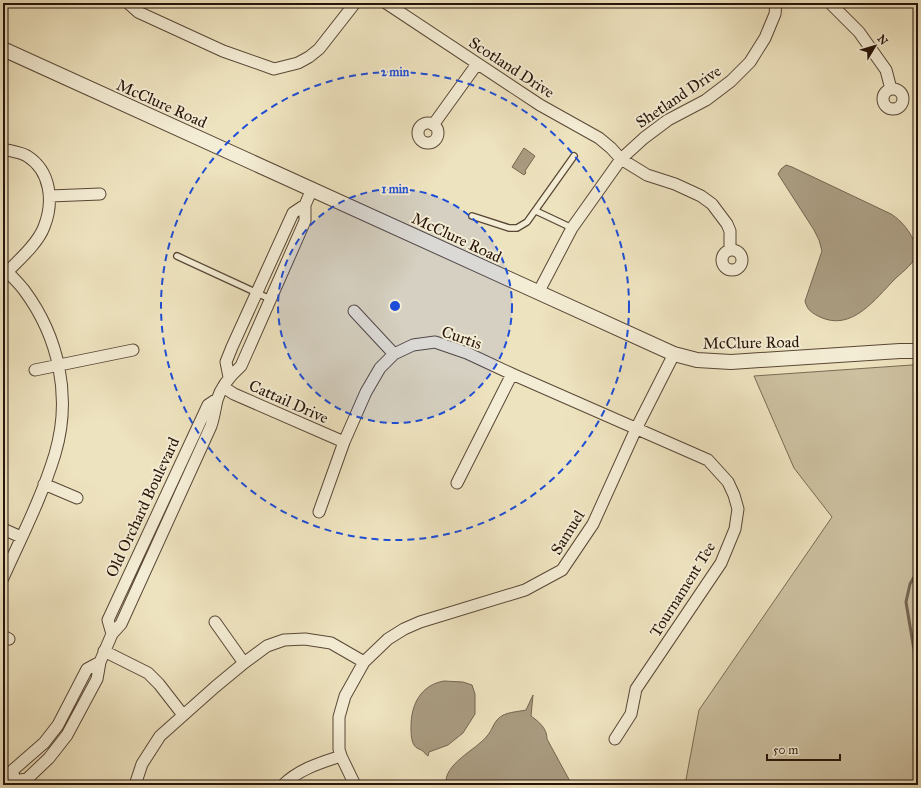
<svg xmlns="http://www.w3.org/2000/svg" width="921" height="788" font-family="'IM FELL Great Primer',serif">
  <rect width="100%" height="100%" fill="#eee3bf"/>
  <filter id="stains"><feTurbulence type="fractalNoise" baseFrequency=".005" numOctaves="4"/><feColorMatrix values="0 0 0 0 .2 0 0 0 0 .09 0 0 0 0 .02 0 0 0 .5 -.17"/></filter>
  <radialGradient id="worn" r=".72"><stop offset=".6" stop-color="#630" stop-opacity="0"/><stop offset="1" stop-color="#630" stop-opacity=".3"/></radialGradient>
  <path fill="#ccc0a0" stroke="#7a6a54" d="M912,365h6v420h-233l14,-75 133,-193 -38,-49 -40,-92z"/>
  <path fill="#aa9c81" stroke="#766551" d="M524,148l11,8 -10,15 1,2 -2,2 -12,-8z
    M786,165l6,2 99,47c13,8 30,29 23,45 -2,6 -14,15 -19,20 -20,20 -43,53 -75,38 -8,-4 -13,-7 -15,-16l17,-50 -3,-11 -5,-10 -36,-56 3,-5z
    M444,681l19,1 9,3 3,9v20l-12,19 -15,12 -19,7 -1,4c-2,-1 -3,-3 -4,-4 -3,-3 -8,-3 -10,-7 -3,-5 -3,-13 -3,-18 0,-23 10,-42 33,-46z
    M533,695l-2,21c8,6 16,12 16,23l25,46h-126c-3,-21 30,-35 41,-49 5,-5 6,-13 12,-18 6,-6 18,-6 27,-8z"/>
  <g fill="none" stroke-linecap="round" stroke-linejoin="round">
    <path stroke="#766551" stroke-width="3" d="M918,570l-8,14 -4,18 8,48 2,56 2,8"/>
    <defs>
      <path id="service" d="M536,211l36,17
        M472,216l37,12h8l10,-6 47,-66
        M177,256l93,43"/>
      <path id="minor" d="M128,3l10,9 85,39 51,18 24,-6 11,-6 10,-8 36,-46
        M386,3l154,102 59,33 12,10 10,11 26,16 28,9 26,12 11,8 15,20 3,7v18
        M830,3l29,29 27,38 5,19
        M883 99a10 10 0 1 1 20 0a10 10 0 1 1-20 0Z
        M418 133a10 10 0 1 1 20 0a10 10 0 1 1-20 0Z
        M433,125l44,-61
        M3,149c7,2 17,3 24,7 24,15 27,46 17,71 -6,16 -25,33 -37,45
        M50,196l50,-2
        M722 260a10 10 0 1 1 20 0a10 10 0 1 1-20 0Z
        M3,267c7,8 15,15 21,23 35,47 48,107 31,164 -13,43 -34,84 -52,124
        M538,293l34,-65 49,-69 23,-21 24,-18 38,-20 25,-19 19,-19 15,-24 10,-24 1,-11
        M354,311l40,43
        M35,370l98,-20
        M229,377l-3,-15 6,-15 61,-134 12,-8
        M223,387l11,7 110,48
        M457,483l55,-109
        M44,484l33,14
        M319,512l25,-70 22,-50 14,-24 14,-14 19,-9 22,-3 32,11 45,21 196,86 20,22 6,13 4,14 -3,20 -14,34 -85,126 -5,25 -16,25
        M3,529l18,8
        M215,622l29,41
        M112,634l-4,-14 100,-215 9,-6
        M3,636l6,3
        M104,651l44,22 11,11 24,31
        M14,781l-1,-11 31,-27 14,-18 29,-56 13,-7
        M10,785l4,-4 13,-2 22,-21 18,-23 30,-56 3,-17 12,-28 9,-10 90,-198c3,-9 4,-17 6,-26 4,-14 14,-25 24,-34l64,-145v-16l7,-16
        M135,785l7,-21 18,-28 55,-49 29,-24 23,-17 17,-6 21,-1 26,4 33,19
        M283,785c16,-16 37,-22 58,-29
        M355,785l-14,-29 -2,-7v-32l6,-21 19,-34 24,-23 16,-10 16,-7 105,-32 37,-20 31,-46 43,-95 38,-75"/>
      <path id="tertiary" d="M3,49l671,305 23,6 34,2 169,-11h18"/>
    </defs>
    <use href="#service" stroke="#594736" stroke-width="8"/>
    <use href="#minor" stroke="#594736" stroke-width="13"/>
    <use href="#tertiary" stroke="#594736" stroke-width="16"/>
    <use href="#service" stroke="#f4edd5" stroke-width="5.5"/>
    <use href="#minor" stroke="#f4edd5" stroke-width="11"/>
    <use href="#tertiary" stroke="#f4edd5" stroke-width="14"/>
  </g>
  <circle cx="395" cy="306" r="117" fill="#1d4ed8" fill-opacity=".12"/>
  <g fill="none" stroke="#1d4ed8" stroke-width="2" stroke-dasharray="7 5">
    <circle cx="395" cy="306" r="117"/>
    <circle cx="395" cy="306" r="234"/>
  </g>
  <g text-anchor="middle" stroke-width="4" stroke-linejoin="round" paint-order="stroke">
    <g font-size="16" fill="#271309" stroke="#f4edd5">
      <text transform="translate(512 67) rotate(33)" y="6">Scotland Drive</text>
      <text transform="translate(678 96) rotate(-34)" y="6">Shetland Drive</text>
      <text transform="translate(162 103) rotate(24)" y="6">McClure Road</text>
      <text transform="translate(457 237) rotate(25)" y="6">McClure Road</text>
      <text transform="translate(462 337) rotate(19)" y="6">Curtis</text>
      <text transform="translate(751 342) rotate(-1)" y="6">McClure Road</text>
      <text transform="translate(289 401) rotate(24)" y="6">Cattail Drive</text>
      <text transform="translate(142 507) rotate(-65)" y="6">Old Orchard Boulevard</text>
      <text transform="translate(567 532) rotate(-58)" y="6">Samuel</text>
      <text transform="translate(682 589) rotate(-58)" y="6">Tournament Tee</text>
    </g>
  </g>
  <circle cx="395" cy="306" r="6" fill="#1d4ed8" stroke="#f4edd5" stroke-width="2"/>
  <g font-size="12" text-anchor="middle" font-weight="bold" fill="#1d4ed8" stroke="#f4edd5" stroke-width="4" stroke-linejoin="round" paint-order="stroke">
    <text x="395" y="76">2 min</text>
    <text x="395" y="193">1 min</text>
  </g>
  <rect width="921" height="788" fill="none" stroke="#eee3bf" stroke-width="16"/>
  <rect x="4" y="4" width="913" height="780" fill="none" stroke="#271309" stroke-width="2"/>
  <rect x="8" y="8" width="905" height="772" fill="none" stroke="#271309"/>
  <g transform="translate(875 46) rotate(52)" stroke="#f4edd5" stroke-width="3" paint-order="stroke">
  <path d="M0-3L7 15L0 10L-7 15Z" fill="#271309"/>
  <text y="-6" font-size="11" font-weight="bold" text-anchor="middle" fill="#271309">N</text>
  </g>
  <path d="M767 754v6h73v-6" fill="none" stroke="#271309" stroke-width="2"/>
  <text x="773" y="754" font-size="12" fill="#271309" stroke="#f4edd5" stroke-width="3" paint-order="stroke">50 m</text>
  <rect width="100%" height="100%" filter="url(#stains)"/>
  <rect width="100%" height="100%" fill="url(#worn)"/>
</svg>
